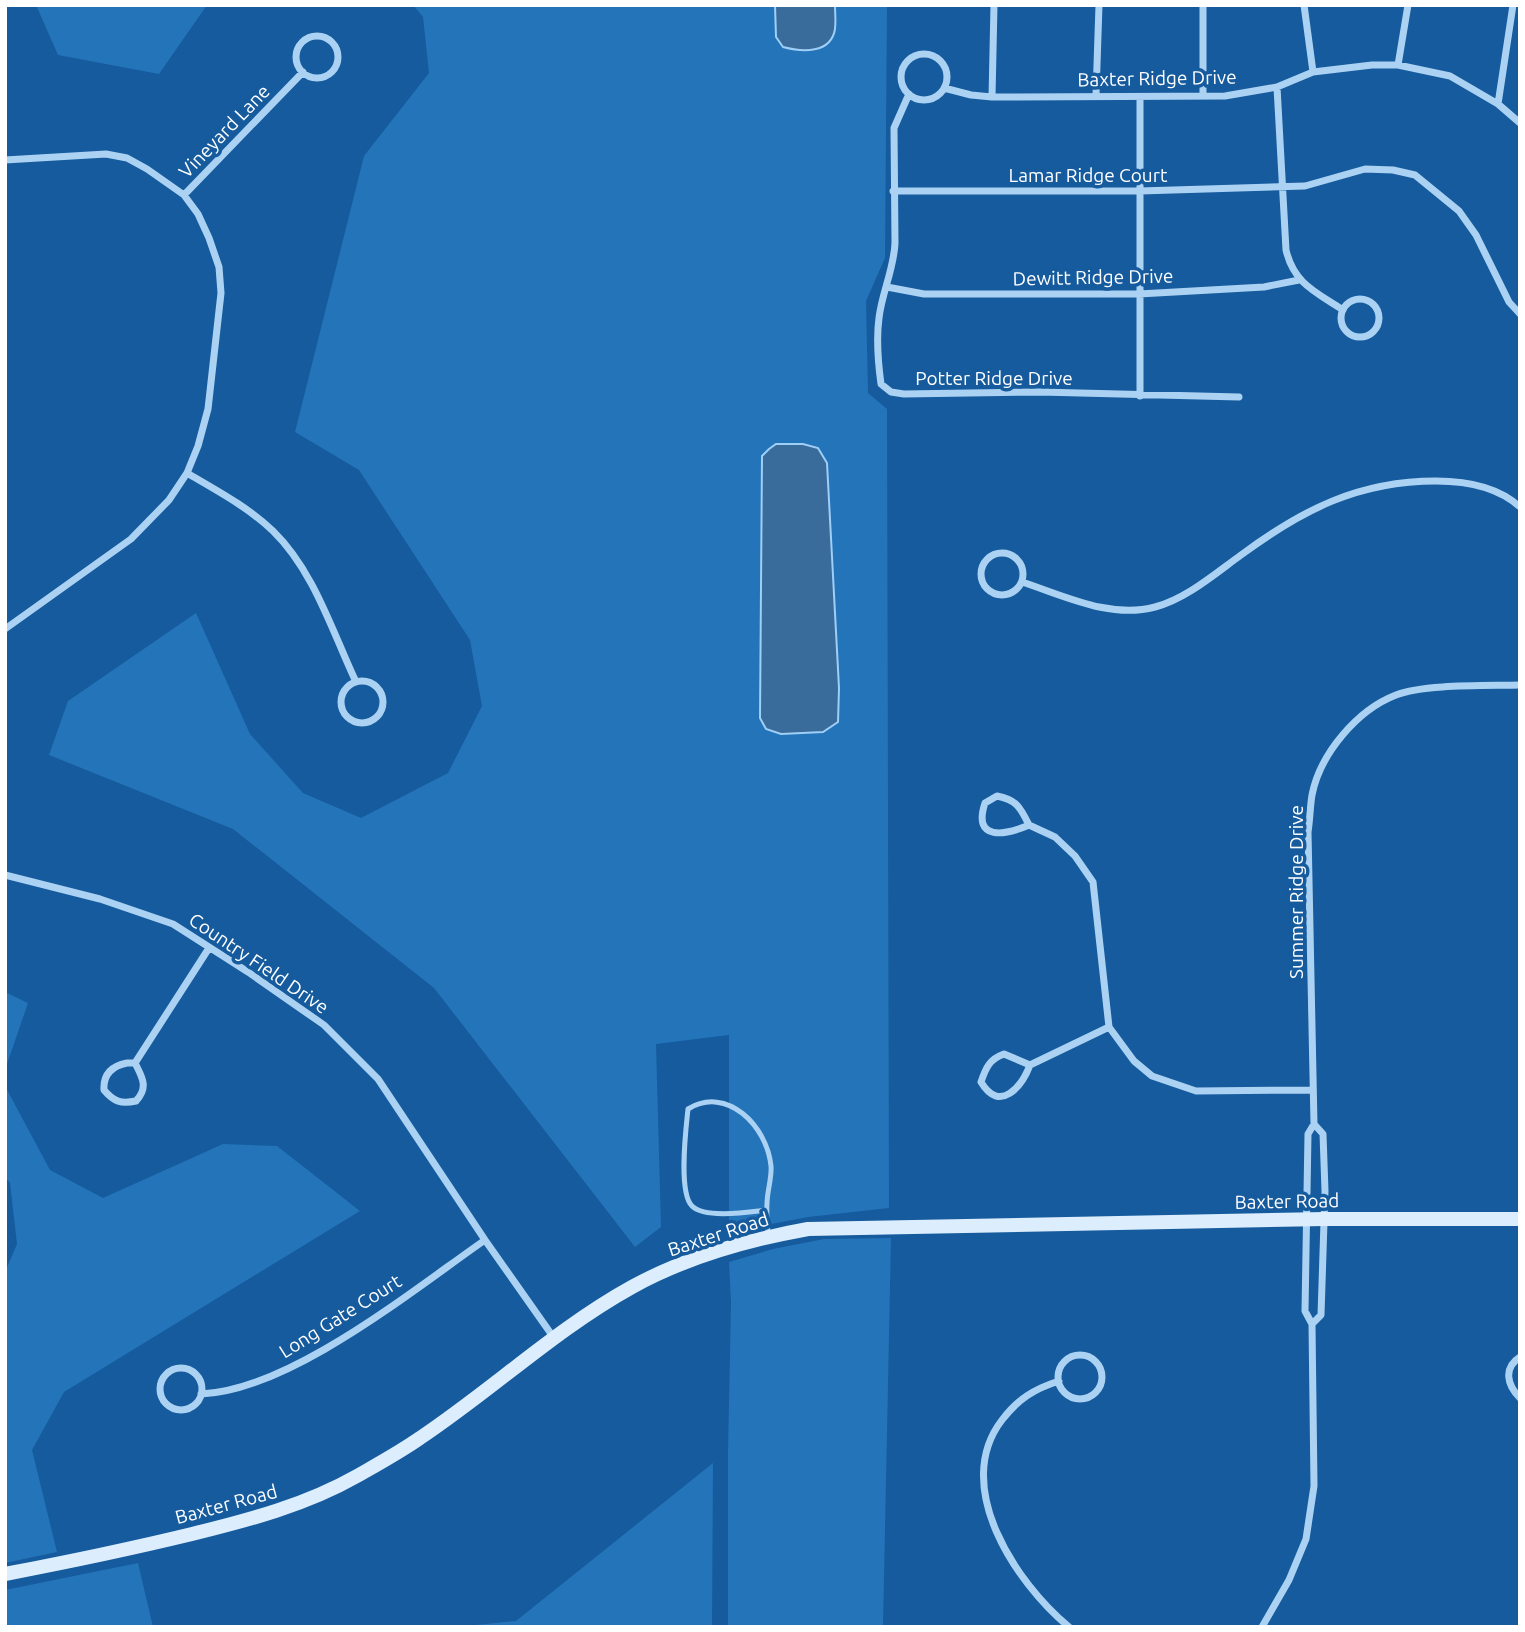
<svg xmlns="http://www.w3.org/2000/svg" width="1525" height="1632" font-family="Ubuntu,sans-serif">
  <rect width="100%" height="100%" fill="#155b9d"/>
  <path fill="#2474ba" d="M36,5h171l-48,69 -101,-19z
    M413,5h362l1,32 7,10 23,4 15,-3 14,-18v-25h52l-2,253 -19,43 2,92 19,16 2,799 -81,9 -79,15v-197l-73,9 5,183 -26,20 -201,-259 -201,-159 -184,-74 19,-54 128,-88 54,121 53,59 58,25 87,-45 34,-67 -12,-66 -111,-170 -64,-38 69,-276 65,-83 -6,-56z
    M5,992l23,11 -23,67z
    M5,1086l45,84 53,28 120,-54 54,2 83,65 -296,181 -32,58 25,102 -52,11v-291l12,-28 -7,-61 -5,-6z
    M891,1238l-8,389h-155v-174l3,-151 -2,-40 44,-13 51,-10z
    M713,1463l-1,164h-256l60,-6z
    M138,1563l15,64h-148v-37z"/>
  <path fill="#3a6c9b" stroke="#9fcef6" stroke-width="2" d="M775,5h60c0,8 1,16 0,24 -4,25 -33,23 -52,18l-7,-10z
    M776,444h27l15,4 9,15 12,225 -1,34 -15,10 -42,2 -15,-5 -6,-11 2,-262 7,-7z"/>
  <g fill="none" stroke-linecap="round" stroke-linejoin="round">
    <path stroke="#acd2f3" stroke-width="5" d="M767,1210c-18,2 -62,9 -75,-4 -14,-14 -6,-78 -4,-97 39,-24 79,17 83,57 1,12 -4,25 -4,38 -1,11 1,22 1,33"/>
    <path stroke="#acd2f3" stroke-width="7" d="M1304,5l9,67
      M296 57a21 21 0 1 1 42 0a21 21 0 1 1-42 0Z
      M901 77a23 23 0 1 1 46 0a23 23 0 1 1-46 0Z
      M1398,65l10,-60
      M1277,87l9,163c8,34 30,42 57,60
      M944,88l27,7 21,2 233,-1 52,-9 36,-15 59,-7h26l52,11 48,28 22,19
      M909,94l-15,34 1,115c-1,26 -13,49 -16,75 -3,22 -1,44 2,66l10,8 13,2 136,-2 199,5
      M1203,94v-89
      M1096,95l3,-90
      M992,97l2,-92
      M1140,97v299
      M1498,104l15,-99
      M5,160l101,-6 21,4 20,11 37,26 14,19 11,24 10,29 2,26 -13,116 -10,37 -11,27 -18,27 -38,39 -126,90
      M893,191h247l165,-5 60,-17 28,1 22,5 44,36 17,24 33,67 11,12
      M184,195l119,-123
      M887,287l37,7h215l125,-7 35,-7
      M1341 318a19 19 0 1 1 38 0a19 19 0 1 1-38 0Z
      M187,473c29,17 61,34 86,58 41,40 59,100 83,151
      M981 574a21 21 0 1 1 42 0a21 21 0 1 1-42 0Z
      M1022,582c43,14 88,37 133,25 31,-8 61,-34 86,-52 61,-45 117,-74 195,-74 29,0 62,6 84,26
      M341 702a21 21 0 1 1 42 0a21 21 0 1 1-42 0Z
      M1029,825c-23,10 -57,17 -44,-22l12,-7c20,4 23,11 32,29l26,12 20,19 18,26 16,145 25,34 18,15 44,15 116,-1
      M5,875l95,24 73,25 75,48 76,53 54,54 107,161 69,98
      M127,1063h8c7,14 14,24 1,38 -15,3 -22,1 -32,-11 -1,-16 8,-24 23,-27z
      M135,1063l74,-115
      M1030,1065c-8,21 -30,49 -49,17 5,-15 9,-23 23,-28l26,11 79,-38
      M1312,1324l9,-9 4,-124 -2,-57 -9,-10
      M1058 1377a22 22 0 1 1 44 0a22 22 0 1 1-44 0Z
      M1520,1357c-17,11 -13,28 0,41
      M160 1389a21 21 0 1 1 42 0a21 21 0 1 1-42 0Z
      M1059,1381c-25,8 -41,18 -57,39 -51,66 14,163 67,207
      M201,1394c88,-3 212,-104 284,-154
      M1262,1627l27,-47 17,-41 8,-53 -2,-162 -7,-13 3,-177 6,-10 -6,-292c2,-12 2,-25 4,-37 8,-41 45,-85 84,-100 28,-11 92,-9 124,-10"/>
    <path stroke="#dcedfd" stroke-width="14" d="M5,1574c63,-12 125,-25 187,-40 57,-14 114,-29 165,-58 21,-12 43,-24 63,-38 72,-48 136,-109 212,-151 54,-30 115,-47 176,-58l517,-10h195"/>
  </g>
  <g text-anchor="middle" stroke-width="7" stroke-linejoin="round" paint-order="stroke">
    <g font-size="19" fill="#fff" stroke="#155b9d">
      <text transform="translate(1157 78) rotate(-1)" y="7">Baxter Ridge Drive</text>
      <text transform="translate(224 131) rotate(-46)" y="7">Vineyard Lane</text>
      <text x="1088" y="182">Lamar Ridge Court</text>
      <text transform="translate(1093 277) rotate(-1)" y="7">Dewitt Ridge Drive</text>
      <text x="994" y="385">Potter Ridge Drive</text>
      <text transform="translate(1296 892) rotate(-90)" y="7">Summer Ridge Drive</text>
      <text transform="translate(259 963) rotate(34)" y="7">Country Field Drive</text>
      <text transform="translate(1287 1201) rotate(-1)" y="7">Baxter Road</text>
      <text transform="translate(718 1234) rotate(-18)" y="7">Baxter Road</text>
      <text transform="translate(340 1316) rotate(-32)" y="7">Long Gate Court</text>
      <text transform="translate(226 1504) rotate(-15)" y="7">Baxter Road</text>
    </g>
  </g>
  <rect width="1525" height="1632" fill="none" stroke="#ffffff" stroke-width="14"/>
</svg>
